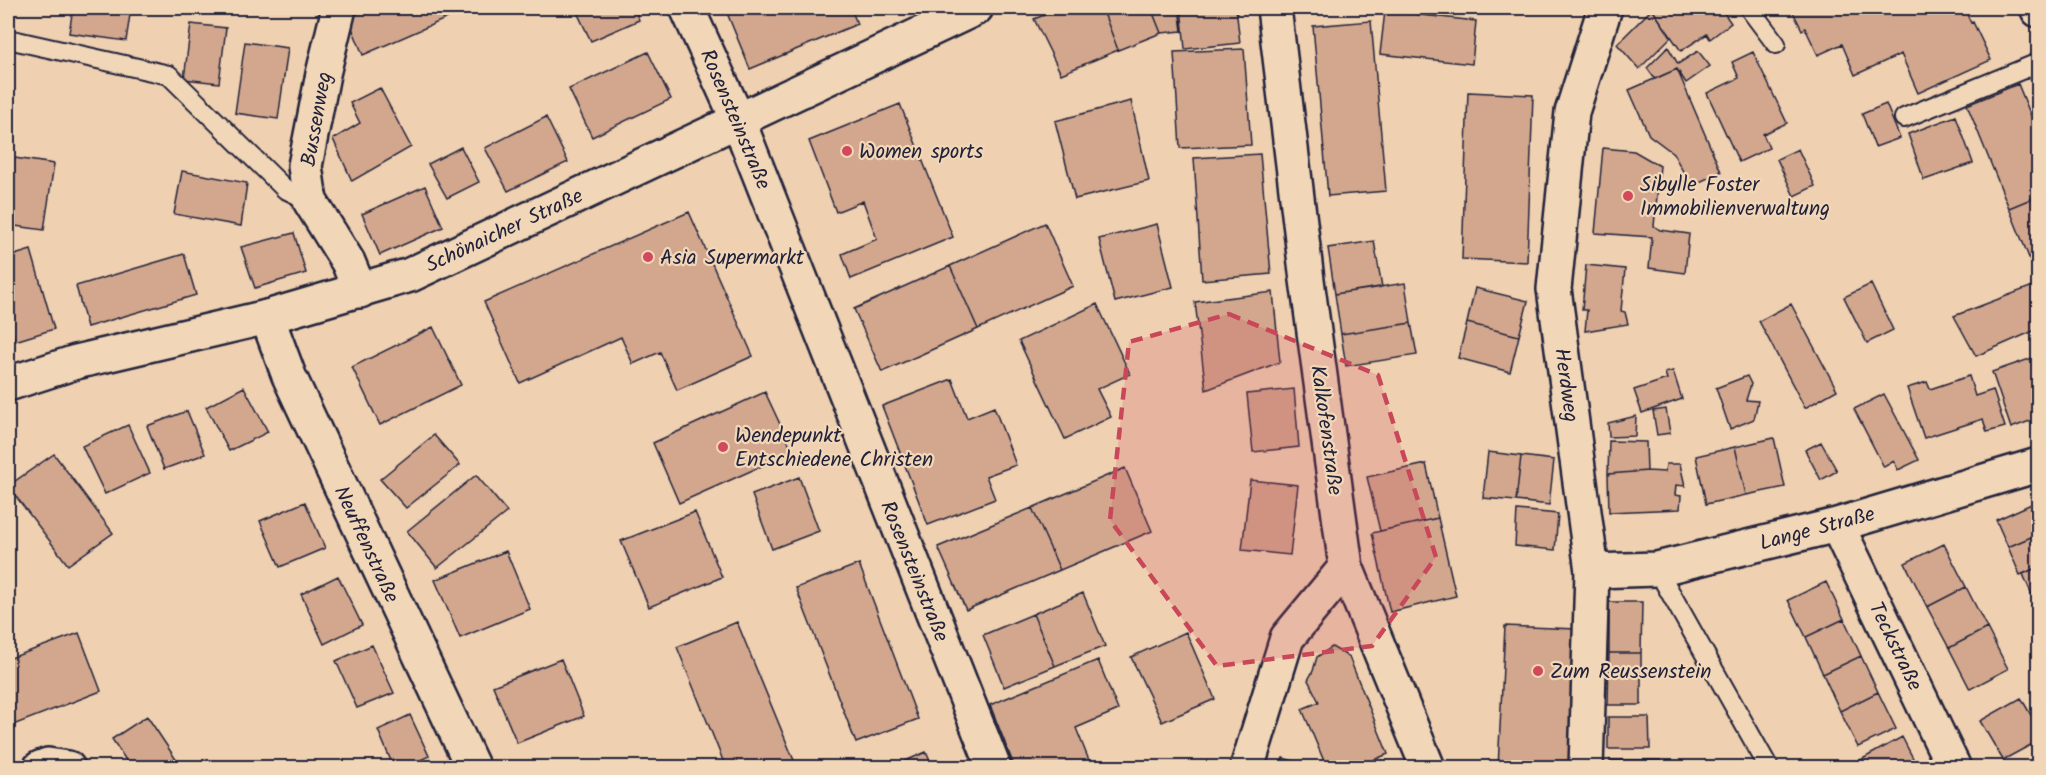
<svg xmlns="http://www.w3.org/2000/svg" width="2046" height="775" font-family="Kalam,sans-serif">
  <rect width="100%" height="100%" fill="#efd0b1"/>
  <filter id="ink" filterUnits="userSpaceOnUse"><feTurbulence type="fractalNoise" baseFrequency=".0167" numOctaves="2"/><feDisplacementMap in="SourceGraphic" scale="12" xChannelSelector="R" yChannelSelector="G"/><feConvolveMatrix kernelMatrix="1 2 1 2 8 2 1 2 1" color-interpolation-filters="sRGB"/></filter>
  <g filter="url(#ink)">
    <path fill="#d2a78d" stroke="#22223b" stroke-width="1.5" d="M73,8h58l-5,33 -57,-8z
      M370,8h97l1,1 -105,46 -15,-37z
      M575,8h59l5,12 -48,21z
      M725,8h126l6,16 -107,45z
      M889,8h14l-11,5z
      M1062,8h40l16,42 -57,24 -27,-55z
      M1102,8h49l10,25 -43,17z
      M1151,8h28l3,23 -21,2z
      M1181,8h55l4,35 -55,6z
      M1655,8h70l-3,2 9,13 -21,16 -3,-5 -26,17 -29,-42z
      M1791,8h173l7,15 2,-1 18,38 -73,33 -17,-39 -46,21 -13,-31 -24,11 -13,-27 -3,2z
      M1652,9l19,28 -32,32 -22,-25z
      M1385,11l91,10 -4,43 -92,-10z
      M1371,21l15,170 -58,5 -15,-170z
      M191,24l35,4 -7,55 -35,-4z
      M245,42l43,6 -10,71 -43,-6z
      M1668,47l10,17 20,-13 12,15 -24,17 -9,-14 -22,10 -8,-11z
      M1244,49l7,96 -71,3 -6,-96z
      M648,52l23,47 -79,38 -23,-48z
      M1753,52l34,71 -24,11 6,14 -30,14 -32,-69 32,-15 -7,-16z
      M1677,69l44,103 -30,14 -18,-33 -24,-18 -20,-45z
      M2018,84l20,49v63l-29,12 -42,-103z
      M380,88l31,59 -59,34 -19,-42 27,-16 -10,-20z
      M1468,92l65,3 -6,167 -65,-3z
      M1131,101l18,80 -74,18 -20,-78z
      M900,104l53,133 -102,42 -9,-25 35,-15 -14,-38 -27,11 -27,-71z
      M1886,104l14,34 -25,9 -13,-33z
      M1956,116l17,47 -49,17 -16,-46z
      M546,117l22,45 -60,29 -23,-43z
      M461,147l18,35 -32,16 -19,-34z
      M1603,148l31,3 26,15 -6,60 6,4 29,4 -4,39 -36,-5 3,-31 -57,-4z
      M1798,149l17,37 -21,10 -17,-37z
      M1260,154l11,120 -69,6 -8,-122z
      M8,157l46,7 -10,66 -36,-5z
      M182,171l65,12 -6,43 -67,-12z
      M425,186l18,41 -63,28 -18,-41z
      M2038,196v84l-29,-72z
      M689,212l64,144 -76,34 -17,-38 -27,12 -12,-27 -101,46 -36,-81z
      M1045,223l28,63 -95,43 -28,-63z
      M1157,224l16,63 -58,15 -16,-63z
      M294,233l12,40 -51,15 -14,-41z
      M1374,241l8,46 -47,7 -7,-46z
      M31,250l23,79 -39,12 -7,-24v-60z
      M184,254l12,41 -109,32 -11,-41z
      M1586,265l39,4 -4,42 4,1 3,12 -43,7 2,-21h-5z
      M950,266l28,63 -96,43 -28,-63z
      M1405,283l6,40 -70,11 -6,-40z
      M1871,284l22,46 -26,13 -23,-46z
      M2038,284v45l-62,27 -22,-40z
      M1475,288l53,13 -9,35 -52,-13z
      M1273,292l7,70 -74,28 -11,-88z
      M1097,304l33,70 -33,15 14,28 -46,22 -46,-98z
      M1791,304l46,86 -32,18 -46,-87z
      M1411,323l6,32 -71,11 -5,-32z
      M1467,323l52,13 -9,36 -52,-14z
      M433,327l28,58 -81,40 -28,-58z
      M2038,356v62l-27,10 -19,-56z
      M1673,371l9,28 -40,14 -8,-23 33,-11 -2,-6z
      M1747,376l4,8 -5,16 12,1 -4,18 -24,10 -14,-41z
      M1969,376l6,20 18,-6 12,37 -18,5 -4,-13 -59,19 -17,-50 20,-6 3,7z
      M952,379l15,39 27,-11 22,58 -30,11 9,23 -67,26 -46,-119z
      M244,387l24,45 -39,19 -23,-44z
      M1294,389l5,58 -46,5 -6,-58z
      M765,392l28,60 -114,51 -26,-60z
      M1884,394l35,66 -21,10 -4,-9 -10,6 -30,-58z
      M1666,409l4,24 -13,2 -4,-24z
      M187,411l18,43 -41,15 -17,-43z
      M1636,416l-1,20 -26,1 -1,-14z
      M128,425l22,48 -45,21 -23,-48z
      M434,435l26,30 -54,43 -26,-29z
      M1774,438l11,49 -39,8 -11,-48z
      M1609,441l37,1 1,29 -39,3z
      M1821,442l16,29 -16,9 -16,-30z
      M1735,447l11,48 -40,9 -10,-48z
      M1488,452l33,4 -5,45 -33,-3z
      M54,454l59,79 -45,32 -60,-79z
      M1521,456l33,4 -5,45 -33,-4z
      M1426,464l12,54 -58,13 -13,-54z
      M1666,464h14l5,22 -9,-1 -1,10 6,1 -1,13 -71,3 -1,-38 39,-3 18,1z
      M1125,468l27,63 -92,39 -28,-62z
      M476,475l31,37 -70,56 -30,-37z
      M799,477l20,54 -47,18 -20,-54z
      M1250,480l48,5 -8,70 -48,-5z
      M2038,501v33l-30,13 -12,-27z
      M305,502l20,46 -45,19 -20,-46z
      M1032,508l28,62 -94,40 -28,-63z
      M1517,510l41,4 -3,36 -40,-4z
      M695,512l27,65 -73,30 -28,-66z
      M1438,518l18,78 -66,16 -18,-79z
      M2038,534v33l-18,8 -12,-28z
      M1944,544l22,43 -39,20 -22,-44z
      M506,551l24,58 -70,29 -25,-58z
      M859,564l59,155 -62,24 -60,-155z
      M2038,567v34l-3,1 -12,-28z
      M338,576l24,49 -38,19 -23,-50z
      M1826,582l18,37 -38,18 -18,-37z
      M1966,587l21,41 -38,20 -22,-41z
      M1083,593l22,53 -50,20 -22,-52z
      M1609,602h33l-1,51h-32z
      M1033,614l22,52 -51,21 -21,-52z
      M1844,619l17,37 -38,18 -17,-37z
      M737,622l58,141 -9,5h-60l-49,-121z
      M1505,626l71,3 -7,139h-71z
      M1987,628l21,41 -38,20 -21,-41z
      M1186,632l29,67 -53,23 -31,-65z
      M79,633l22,58 -93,36v-68z
      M372,645l22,48 -37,15 -21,-47z
      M1332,647l17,10 39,97 -34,14h-20l-10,-7 -22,-52 17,-7 -11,-22 5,-9 4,-14z
      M1609,653h32v52h-33z
      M1861,656l17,36 -38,19 -17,-37z
      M561,659l23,57 -67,27 -24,-57z
      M1098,660l20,50 -42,18 16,40h-77l-25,-63z
      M1878,692l18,37 -38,18 -18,-36z
      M2021,698l17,29v14l-35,19 -23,-39z
      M410,715l19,41 -25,12h-10l-16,-38z
      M147,716l32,48 -7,4h-41l-19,-29z
      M1608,717h41l1,32h-42z
      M1902,737l16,31h-72z
      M926,752l7,16h-44z
      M1283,758l34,10h-37z
      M1610,760h50v8h-50z"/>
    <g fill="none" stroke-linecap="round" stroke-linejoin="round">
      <defs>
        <path id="service" d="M1749,8l27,36
          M8,39l161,36 116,114 25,12
          M1904,118l134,-55
          M1657,569l112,199"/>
        <path id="minor" d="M339,8l-16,66 -18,92 5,35 38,61 12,29
          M687,8l51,112 256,648
          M267,317l22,59 184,392
          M1837,525l117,243
          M1592,571l65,-2 180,-44 201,-60
          M40,768l8,-3 20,3"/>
        <path id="tertiary" d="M1274,8l33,272 39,287 82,201
          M2038,8v2
          M8,384l68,-22 191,-45 143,-42 566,-267
          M1247,768l40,-130 59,-71
          M1586,768l6,-197 -38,-282 18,-177 33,-104"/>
      </defs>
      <use href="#service" stroke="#22223b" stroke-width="22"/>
      <use href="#minor" stroke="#22223b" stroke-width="38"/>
      <use href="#tertiary" stroke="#22223b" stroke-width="38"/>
      <use href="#service" stroke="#f1d7b8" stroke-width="18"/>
      <use href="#minor" stroke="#f1d7b8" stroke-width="33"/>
      <use href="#tertiary" stroke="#f1d7b8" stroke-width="33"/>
    </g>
  </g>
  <path fill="#c84759" fill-opacity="0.2" stroke="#c84759" stroke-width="4.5" stroke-dasharray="12 8" stroke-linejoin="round" d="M1229,314l149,61 58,182 -64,89 -155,20 -107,-146 19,-178z"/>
  <g fill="#d1495b" stroke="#f1d7b8" stroke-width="2">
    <circle cx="847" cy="151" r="6"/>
    <circle cx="1628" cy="196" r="6"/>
    <circle cx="648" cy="257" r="6"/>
    <circle cx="723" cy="447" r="6"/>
    <circle cx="1538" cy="671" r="6"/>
  </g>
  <g text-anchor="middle" stroke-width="4.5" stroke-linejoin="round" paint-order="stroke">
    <g font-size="21" fill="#22223b" stroke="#f1d7b8">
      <text transform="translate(316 119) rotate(-80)" y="7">Bussenweg</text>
      <text transform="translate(736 119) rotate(67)" y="7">Rosensteinstraße</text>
      <text transform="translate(504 230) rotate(-25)" y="7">Schönaicher Straße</text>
      <text transform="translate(1567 385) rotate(82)" y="7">Herdweg</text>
      <text transform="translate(1327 430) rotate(82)" y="7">Kalkofenstraße</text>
      <text transform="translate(1817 528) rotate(-15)" y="7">Lange Straße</text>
      <text transform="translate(367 544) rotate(65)" y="7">Neuffenstraße</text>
      <text transform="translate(915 571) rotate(68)" y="7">Rosensteinstraße</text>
      <text transform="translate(1896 646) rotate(64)" y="7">Teckstraße</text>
    </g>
    <g font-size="21" fill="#22223b" stroke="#f1d7b8" text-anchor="start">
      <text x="859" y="158">Women sports</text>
      <text x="1640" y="191">Sibylle Foster<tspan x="1640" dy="24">Immobilienverwaltung</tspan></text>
      <text x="660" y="264">Asia Supermarkt</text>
      <text x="735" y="442">Wendepunkt<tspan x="735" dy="24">Entschiedene Christen</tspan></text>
      <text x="1550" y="678">Zum Reussenstein</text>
    </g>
  </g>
  <rect width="2046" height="775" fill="none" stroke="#f1d7b8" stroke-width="30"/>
  <rect x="15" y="15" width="2016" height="745" fill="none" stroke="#22223b" stroke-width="2" filter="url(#ink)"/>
</svg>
